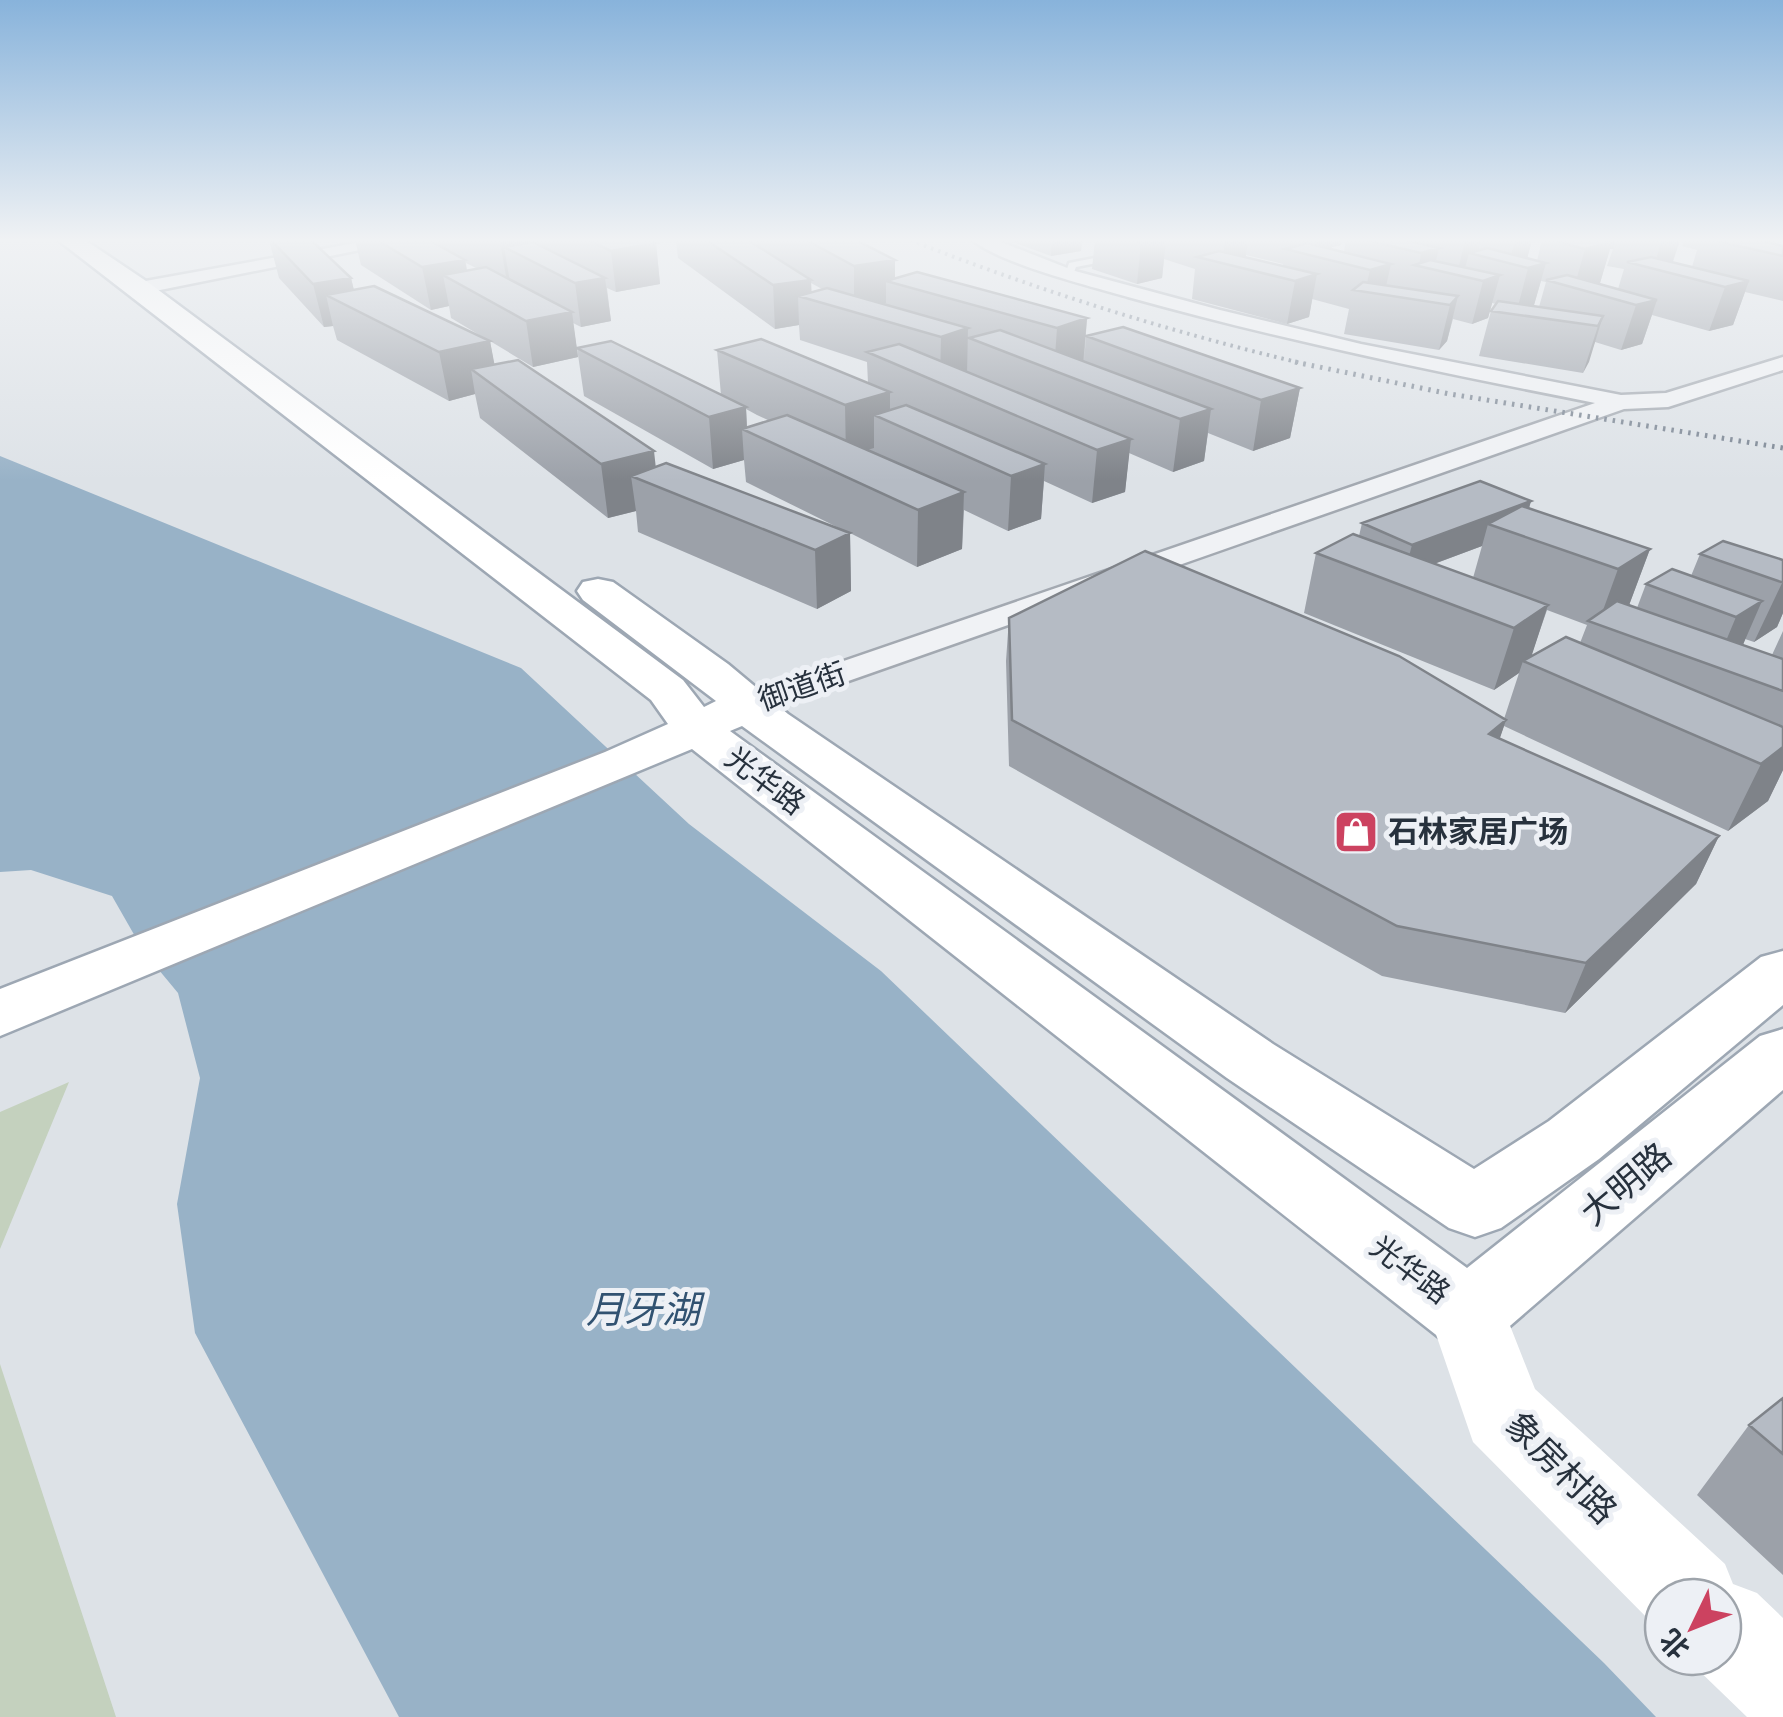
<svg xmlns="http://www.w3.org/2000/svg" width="1783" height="1717" font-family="Figtree,'Noto Sans SC',sans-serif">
  <rect width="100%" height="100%" fill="#dde2e7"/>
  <path fill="#c4d1be" d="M69,1082l-69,167v-137z
    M0,1364l116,353h-116z"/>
  <path fill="#98b2c7" d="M0,456l521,212 168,156 192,147 723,692 52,54h-1257l-204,-384 -18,-129 23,-126 -22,-85 -34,-41 -32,-56 -81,-26 -31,2z"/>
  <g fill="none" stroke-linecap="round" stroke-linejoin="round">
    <defs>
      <path id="lane" d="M1120,253l3,5 -47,9 -4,10 -7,-2 4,-12z"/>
      <path id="street" d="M372,240h38l-270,54 -9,-6 9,-6z
        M972,240h24l79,31 145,39 141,34 260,51 45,-2 117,-36v13l-115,37 -44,2 -867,304 -12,3 -12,-3 -5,-7 5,-7 862,-296c-157,-31 -313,-63 -467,-106 -39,-11 -126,-33 -156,-57z"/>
      <path id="primary" d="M58,240h27l64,43 534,397 21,27 12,-6 -133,-101 -6,-9 6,-9 15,-3 15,3 115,82 60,50 485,330 201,125 75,-48 212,-164 22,-6v54l-184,154 -98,69 -26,9 -26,-9 -222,-150 -485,-352 -12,5 737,537 293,-232 23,-7v61l-287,248 -28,11 -28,-11 -748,-589 -692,287v-47l605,-237 63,-28 -17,-24z"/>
    </defs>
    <use href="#lane" stroke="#a3a9b1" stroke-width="5"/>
    <use href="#street" stroke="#a3a9b1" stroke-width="5"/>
    <use href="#primary" stroke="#9da7b3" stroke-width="5"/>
    <use href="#lane" fill="#f0f2f5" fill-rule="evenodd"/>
    <use href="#street" fill="#f0f2f5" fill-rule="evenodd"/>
    <path fill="#fff" fill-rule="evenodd" d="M1468,1279l28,11 39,99 190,175 8,20 24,9 26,25v99h-36l-58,-56 -1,-4h35v-60h-60v35l-4,-2 -186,-188 -44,-128 11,-24z"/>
    <use href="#primary" fill="#fff" fill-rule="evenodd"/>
    <path stroke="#778290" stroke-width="4" stroke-dasharray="2.5 5" stroke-linecap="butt" d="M910,240c130,51 260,92 395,124"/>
    <path stroke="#778290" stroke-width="5" stroke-dasharray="2.5 6" stroke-linecap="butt" d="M1295,362l155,32 333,54"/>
  </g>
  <path fill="#9ca1a9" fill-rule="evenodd" d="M269,240h42l40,38 3,12 132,49 -35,-21 -2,-12 -18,4 -70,-45 -6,-25h74l9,5 -1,-5h212l7,3 4,41 -44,8 -9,-4 4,33 -30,6 -8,-4 5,34 -45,10 -43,-26 4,23 161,103 192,65 -101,-50 -2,-22 -31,9 -129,-73 -7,-48 144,47 -4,-45 151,33 -1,-21 -67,-22 -1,-15 -24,4 -97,-71 -2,-18h72l9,6 -1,-6h100l39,38 192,40 -3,44 2,-26 214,52 -10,50 -37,13 -45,-18 -4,28 -31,11 -44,-19 -4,39 -33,11 -48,-22 -3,38 -33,12 -44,-21 -2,39 -45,18 -67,-34 1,58 -34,18 -179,-77 -2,-21 -28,7 -128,-100 -5,-24 -26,7 -112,-61 -4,-14 -9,1 -45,-49zM466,263l12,6 -11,2zM811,283l11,6 -11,3zM746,409l11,6 13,6 -23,6z
    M1007,240h75l-1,11 -30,5z
    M1095,240h247l-1,5 -9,2v2l12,3 2,-12h186l-5,18 10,3 5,-21h138l-7,22 19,5 5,-17 -15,-4 2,-6h91l-1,4 9,2v55l-38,-9 -12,33 -24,6 -57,-16 -10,29 -21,6 -26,-8 -12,31 -104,-17 12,-45 5,-7 -4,-1 -4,15 -16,6 -19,-5 -6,22 -8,9 -95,-16 5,-25 -37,-10 -3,18 -22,7 -95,-25 3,-30 -31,-10 -2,19 -25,6 -45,-15zM1610,249h3l-6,17 17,3 -6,20 -21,-6h3zM1246,255l37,9v2l-37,-9zM1541,281l5,1 -7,25 -7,-1 2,-1z
    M1531,501l-2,8 121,40 -21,56 8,3 9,-24 45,-8 9,-22 83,6v53l-6,14 -23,15 -9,-3 -2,6 29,10 11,-24v139l-15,31 -40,30 -224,-105 -5,13 220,97 -23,48 -131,129 -183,-37 -373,-210 -3,-105 3,-43 495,101 15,-46 -25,17 -190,-77 12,-60 43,-17 3,-13zM1482,546l-9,32 -39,-14zM1547,610l40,15 -7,18 -49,13z
    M1783,1398v177l-86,-80 52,-70z"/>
  <path fill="#7f8389" d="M507,240h25l4,23 -32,-16 6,35h-3l-7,-40z
    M1052,240h30l-1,11 -30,5z
    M1156,240h10l-4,38 -25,6 4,-41z
    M1225,240h23l-4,29 -22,-6z
    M1315,240h27l-1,5 -9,2 -2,13 -18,-5z
    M1465,240h16l-4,15 -8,-2 -6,23 -6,-1z
    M1515,240h17l-6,23h-17z
    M1609,240h6l-2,9h-3l-10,34 -23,6 -3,-1 11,-39 23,-6z
    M1662,240h18l-10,29h-17z
    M656,243l4,41 -44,8 -5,-41z
    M1439,248l-5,22 -15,-4 2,-13z
    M465,260l5,30 -27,-15 6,31 -18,4 -9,-43z
    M895,260v23l-9,-2v22l-32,5v-42z
    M1546,263l-12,42 -17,5 11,-42z
    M1391,264l-7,31 -19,-3 5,-22z
    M1317,274l-8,43 -22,7 8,-43z
    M1500,275l-12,43 -16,6 11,-43z
    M351,278l8,34 -33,-17 7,31 -9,1 -11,-43z
    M605,278l6,43 -30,6 -6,-44z
    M811,280l1,20 -14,-4 1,29 -24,4 -2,-44z
    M1749,281l-16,44 -24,6 16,-44z
    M1458,296l-11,45 -8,9 11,-45z
    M1657,300l-15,44 -21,6 15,-45z
    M572,312l6,45 -45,10 -7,-46z
    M1603,316l-14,46 -6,11 15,-47z
    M1087,318l-4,46 -29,7 3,-43z
    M968,328l-1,46 -27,9 1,-46z
    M490,341l9,47 -28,-19 4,25 -26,7 -10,-49z
    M1300,388l-10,50 -37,13 8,-51z
    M890,392v30l-16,-7v33l-28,8 -1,-51z
    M746,407l1,24 -5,-2 2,31 -31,9 -4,-52z
    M1211,409l-7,52 -31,11 7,-53z
    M1131,439l-6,53 -33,11 5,-53z
    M654,451l4,36 -27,-11 5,35 -28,7 -7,-54z
    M1045,464l-4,55 -33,12 3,-55z
    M964,492l-2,57 -45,18 1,-57z
    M1531,501l-9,29 -34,-6 -6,22 -78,29 8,-30z
    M850,533l1,58 -34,18 -2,-59z
    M1650,549l-22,59 -30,16 20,-55z
    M1783,581v32l-6,14 -23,15z
    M1762,601l-27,62 -20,4 21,-50z
    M1548,605l-19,59 -6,-3 -4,12 -25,17 20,-62z
    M1506,720l-15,45 -2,-31z
    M1783,747v23l-15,31 -40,30 33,-67z
    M1719,836l-23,48 -131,129 21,-50z"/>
  <path fill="#b5bbc4" stroke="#7f8389" stroke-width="2.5" d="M271,240h40l40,38 -38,6z
    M377,240h52l36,20 -43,7z
    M588,240h61l7,3 -45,8z
    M706,240h42l63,40 -38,5z
    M806,240h50l39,20 -41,6z
    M1131,240h25l-15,3z
    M1365,240h41l33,8 -18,5z
    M1552,240h53l8,2 -28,7z
    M1712,240h46l25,6v10z
    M533,242l72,36 -30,5 -71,-36z
    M1307,243l84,21 -21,6 -85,-21z
    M1487,248l59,15 -18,5 -59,-15z
    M1219,251l98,23 -22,7 -98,-24z
    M1651,257l98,24 -24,6 -98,-25z
    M1430,260l70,15 -17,6 -69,-16z
    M486,267l86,45 -46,9 -83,-46z
    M917,272l170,46 -30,10 -171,-47z
    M1567,275l90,25 -21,5 -90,-25z
    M1363,282l95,14 -8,9 -97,-15z
    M374,286l116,55 -51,11 -113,-57z
    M827,288l141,40 -27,9 -143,-41z
    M1498,301l105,15 -5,10 -107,-15z
    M1123,327l177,61 -39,12 -175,-64z
    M1000,330l211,79 -31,10 -211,-81z
    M761,339l129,53 -45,13 -128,-55z
    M611,341l135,66 -37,10 -132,-69z
    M899,344l232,95 -34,11 -230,-98z
    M518,360l136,91 -53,13 -130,-95z
    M906,405l139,59 -34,12 -137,-61z
    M787,415l177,77 -46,18 -176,-81z
    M666,463l184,70 -35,17 -184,-74z
    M1480,481l51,20 -119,44 -50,-22z
    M1522,506l128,43 -32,20 -130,-45z
    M1353,534l195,71 -34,23 -198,-75z
    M1723,541l60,19v21l-2,1 -81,-28z
    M1145,551l254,105 107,64 -17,14 230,102 -133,127 -189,-37 -385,-206 -3,-102z
    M1672,569l90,32 -26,16 -90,-33z
    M1617,601l166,58v32l-195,-70z
    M1566,637l217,90v20l-22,17 -238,-103z
    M1783,1398v56l-34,-29z"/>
  <linearGradient id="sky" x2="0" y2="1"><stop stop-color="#88b3db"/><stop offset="0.5" stop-color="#f0f2f4"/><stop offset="1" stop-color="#f0f2f4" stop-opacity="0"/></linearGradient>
  <rect width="1783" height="481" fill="url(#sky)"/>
  <defs>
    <symbol id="shop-square" viewBox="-11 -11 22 22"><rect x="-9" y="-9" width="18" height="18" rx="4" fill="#cc4260" stroke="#edf0f5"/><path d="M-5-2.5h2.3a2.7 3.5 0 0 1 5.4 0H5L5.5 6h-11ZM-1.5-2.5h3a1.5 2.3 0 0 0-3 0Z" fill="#fff"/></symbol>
  </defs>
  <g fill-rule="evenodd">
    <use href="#shop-square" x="1331" y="807" width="50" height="50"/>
  </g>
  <g text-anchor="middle" stroke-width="10" stroke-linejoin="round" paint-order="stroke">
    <g font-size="30" fill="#27313d" stroke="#edf0f5">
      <text transform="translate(802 687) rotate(-19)" y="10">御道街</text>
      <text transform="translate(765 781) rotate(37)" y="10">光华路</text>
      <text transform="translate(1410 1270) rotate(37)" y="10">光华路</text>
    </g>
    <g font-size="30" font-weight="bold" fill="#27313d" stroke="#edf0f5" text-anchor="start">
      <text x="1388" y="842">石林家居广场</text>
    </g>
    <g font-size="35" fill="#27313d" stroke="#edf0f5">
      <text transform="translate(1626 1184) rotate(-40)" y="12">大明路</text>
      <text transform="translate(1561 1468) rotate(45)" y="12">象房村路</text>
    </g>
    <g font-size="38" font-style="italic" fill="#315271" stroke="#edf0f5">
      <text x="643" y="1323">月牙湖</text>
    </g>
  </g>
  <g transform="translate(1693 1627) rotate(227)"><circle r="48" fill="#edf0f5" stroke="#9ea4ab" stroke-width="2.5"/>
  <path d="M0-8L18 38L0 25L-18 38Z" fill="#cc4260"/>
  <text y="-15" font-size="28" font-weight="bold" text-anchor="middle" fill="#27313d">北</text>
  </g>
</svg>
